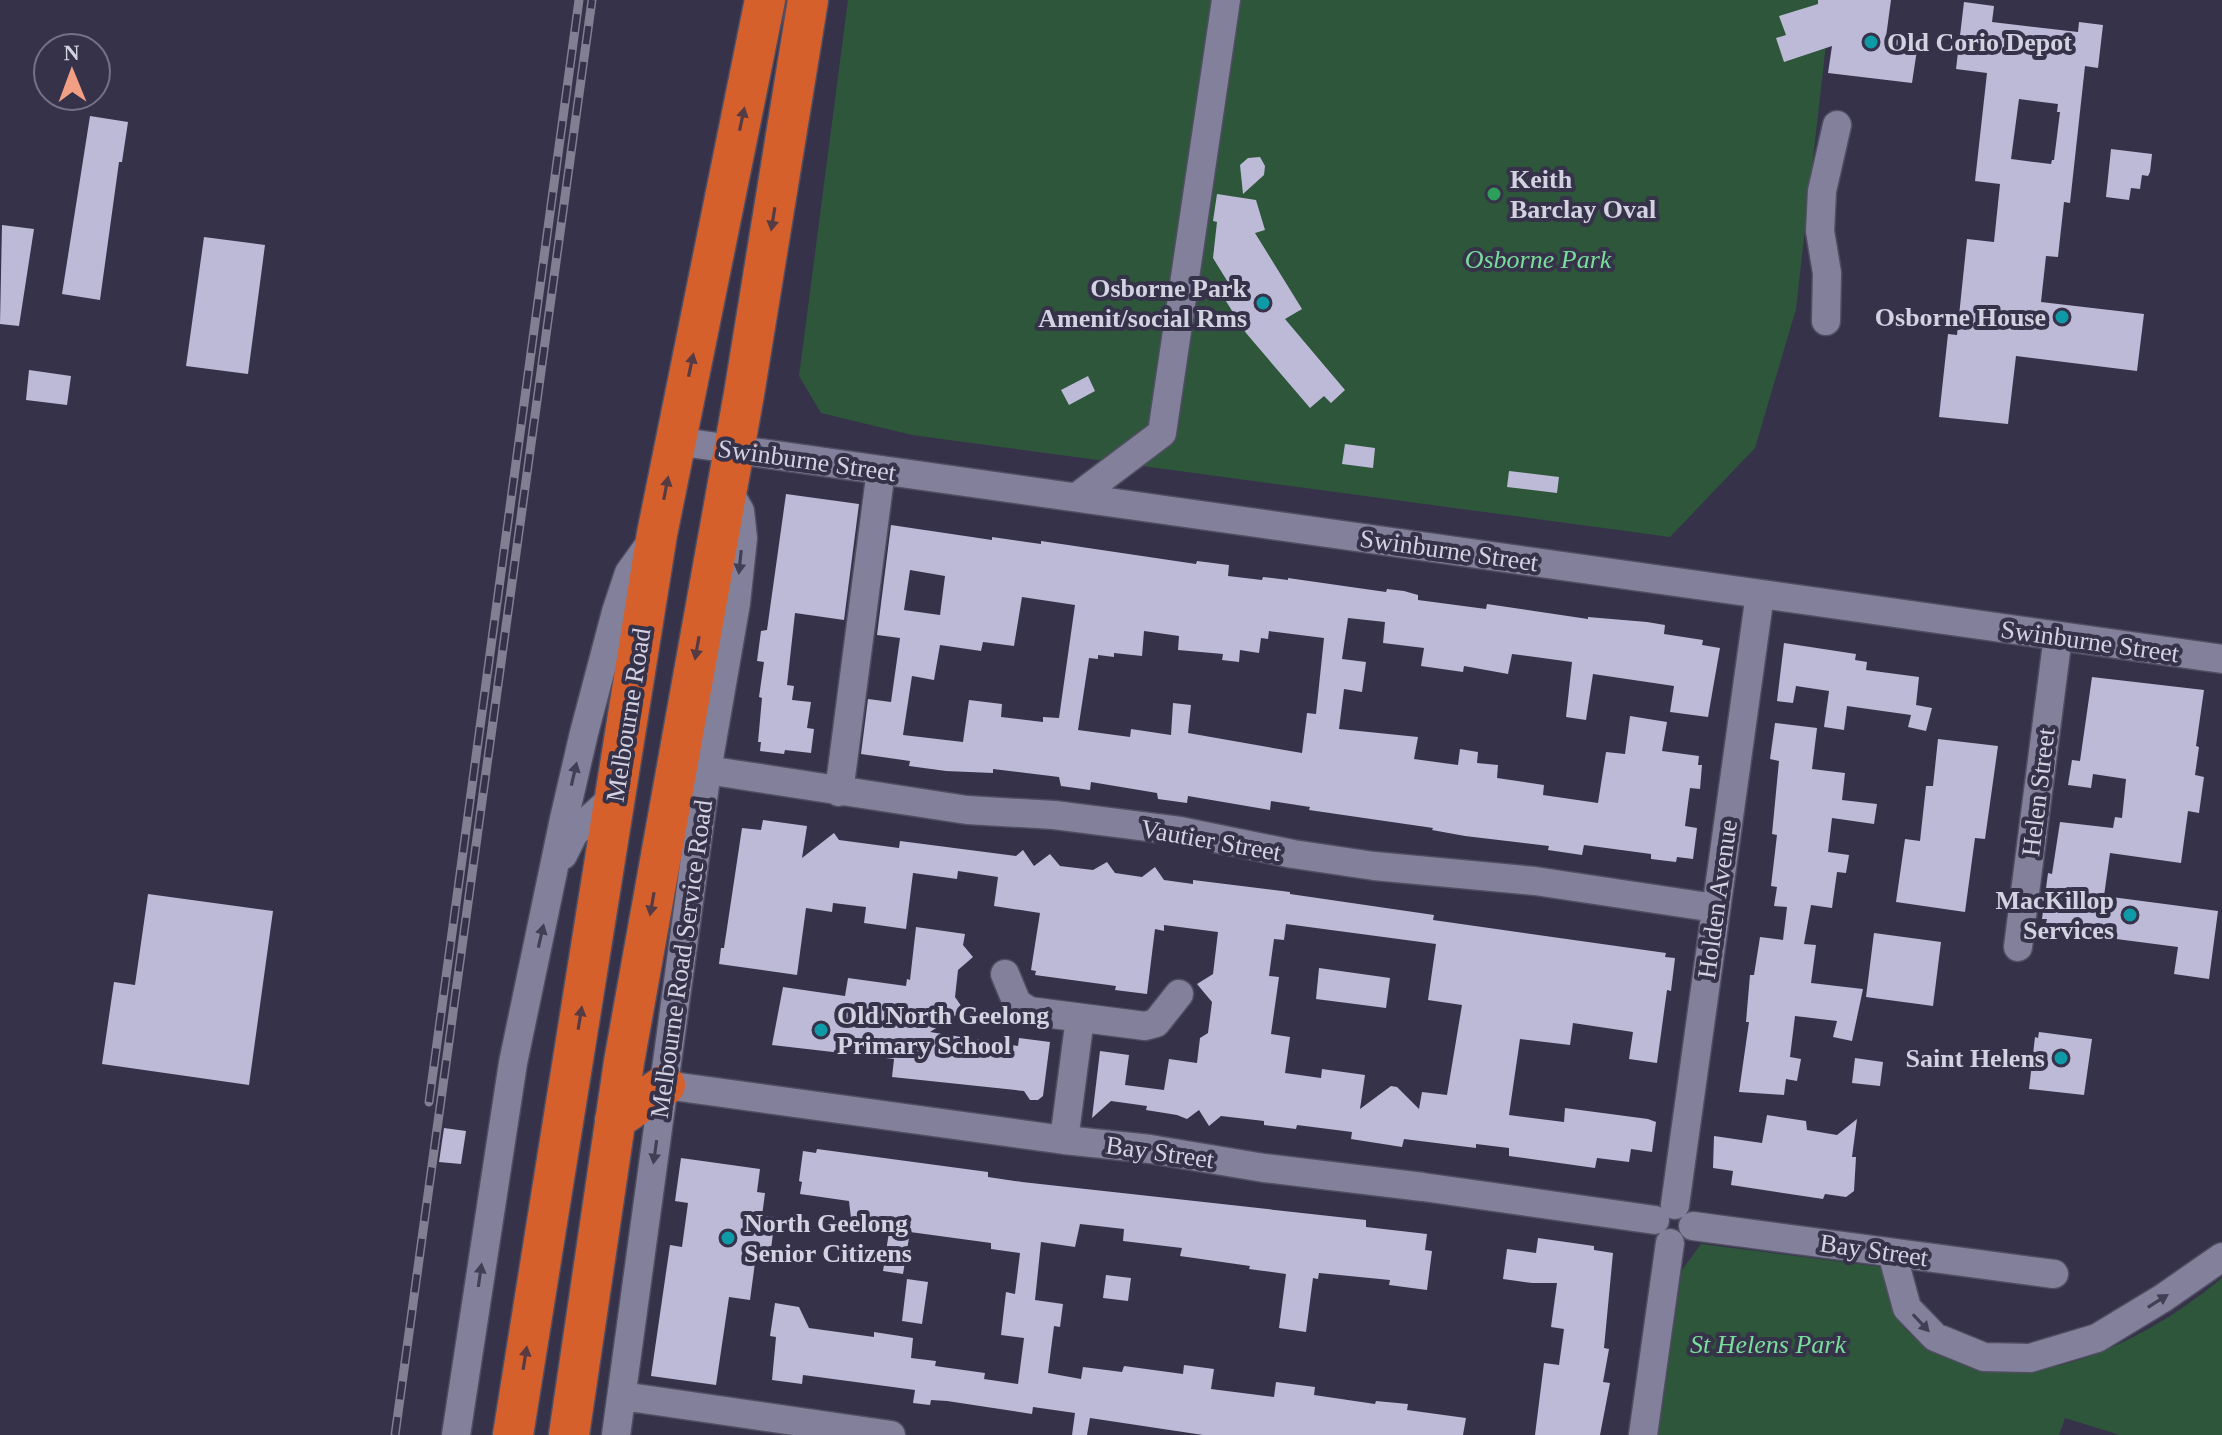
<svg xmlns="http://www.w3.org/2000/svg" width="2222" height="1435" font-family="'Times New Roman',serif">
  <rect width="100%" height="100%" fill="#36324a"/>
  <path fill="#2e563b" d="M848,0h983l-35,309 -41,139 -85,89 -758,-102 -91,-22 -22,-37z
    M1701,1244l180,23c6,18 11,42 21,58 6,9 21,16 29,22 89,63 219,-9 291,-69v157h-102l-55,-17 -6,17h-401l24,-165z"/>
  <path fill="#bdbad8" fill-rule="evenodd" d="M1818,0h73l-5,37 32,6 -6,40 -84,-10 4,-27 -48,16 -8,-24 10,-3 -7,-19 39,-12z
    M1964,2l30,4 -2,16 86,10 1,-10 24,3 -5,43 -13,-2 -15,137 -6,-1 -6,55 -12,-1 -5,46 103,12 -7,57 -121,-15 -8,68 -69,-7 9,-83 9,1 10,-96 27,3 6,-58 -25,-3 12,-108 -31,-4zM2019,99l39,5 -1,8h3l-6,48h-2l-1,4 -40,-5z
    M90,116l38,6 -6,40h-3l-19,138 -38,-6z
    M2111,149l41,5 -2,18 -2,4 -6,-1 -2,14 -9,-1 -2,12 -23,-3z
    M1260,157l5,9 -1,9 -21,19 -3,-29 8,-7z
    M1217,194l39,6 9,30 -10,3 47,76 -17,10 60,71 -14,13 -7,-7 -14,12 -64,-75 -22,-35 10,-6 -21,-34 4,-36 -4,-1z
    M2,225l32,4 -15,97 -19,-2z
    M204,237l61,8 -17,129 -62,-8z
    M29,370l42,6 -4,29 -41,-5z
    M1088,376l7,15 -26,14 -8,-15z
    M1345,444l30,4 -2,20 -31,-4z
    M1509,471l50,6 -2,16 -50,-6z
    M786,494l73,10 -15,116 -49,-7 -8,72 7,1 -2,14 19,2 -4,26 7,1 -3,24 -26,-3 -1,4 -24,-3 1,-9h-3l4,-44 -3,-1 5,-35 -7,-1 4,-30 6,-1z
    M891,525l101,15v-3l49,7v-3l155,23 1,-3 32,4 -1,11 34,4 1,-3 25,3v-2l98,14 1,-3 17,2 14,4v5l68,9 1,-5 101,15v-2l59,5 18,3 -1,9 39,6 -1,5 18,3 -12,69 -38,-5 4,-26 -81,-12 -7,46 -20,-3 6,-55 -60,-8 -4,20 -44,-8 -1,6 -42,-6 3,-18 -41,-5 2,-21 -37,-4 -6,41 24,3 -4,30 -18,-3 -5,40 79,8 -4,22 44,6 2,-16 18,3 -1,11 21,2 -1,13 47,7 -1,10 55,8 8,-51 19,2 5,-38 37,6 -5,29 37,5 -1,9h4l-2,24 -10,-1 -5,38 12,2 -4,31 -16,-2 -1,5 -25,-3v-5l-67,-9 -2,10 -34,-5 1,-4 -84,-10 -33,-6 1,-2 -124,-18 1,-3 -39,-6 -1,9 -82,-14 -1,7 -29,-4 -1,-6 -66,-11 -1,8 -29,-4 -2,-9 -66,-8v4l-47,-2 -37,-5 1,-5 -49,-7 7,-55 23,3 9,-64 -23,-3zM910,570l35,6 -5,39 -36,-5zM1022,597l53,8 -16,113 -16,-1v5l-42,-5 1,-13 -33,-4 -6,42 -60,-7 9,-59 22,4 6,-35 41,6 2,-9 31,4zM1144,631l35,5 -1,14 45,4 -1,6 17,2 1,-12 19,3 2,-15 7,1 1,-8 55,7 -8,76 -9,-1 -5,40 -114,-20 3,-28 -18,-2 -2,32 -40,-6 -1,8 -52,-7 11,-72 9,1v-4l16,2v-4l28,3z
    M1784,643l72,11 -1,6 12,2 -1,8 53,7 -3,28 16,3 -6,23 -18,-4 3,-12 -64,-9 -3,24 -20,-3 5,-36 -33,-5 -3,17 -16,-2z
    M2092,677l112,13 -8,56 3,1 -4,28 9,2 -5,36 -11,-2 -7,52 -71,-10 -6,43 114,15 -9,68 -35,-5 4,-27 -108,-14 1,-6 -25,-4 1,-4h-5l6,-46 4,1 8,-52 53,6 2,-11 7,1 4,-39 -33,-5 -2,14 -23,-3 4,-25 8,1z
    M1775,723l42,5 -5,41 33,4 -3,27 35,4 -3,20 -42,-6 -4,34 21,3 -3,18 -9,-1 -5,36 -21,-3 -7,39 12,1 -5,38 52,6 -11,52 -19,-4 4,-16 -42,-5 -5,41 11,2 -4,22 -11,-2 -2,16 -45,-3 10,-70h-3l4,-47h4l6,-38 23,3 4,-33 -13,-1 3,-19 -6,-1 6,-51 -5,-1 7,-73 -9,-2z
    M1938,739l60,7 -13,93 -10,-1 -10,74 -69,-10 9,-63 15,2 6,-55h7z
    M763,820l44,6 -5,32 32,-25 5,7 60,8 1,-7 116,15 7,-6 11,16 16,-12 10,12 33,4 14,-8 8,11 27,4 13,-10 9,13 29,4v-4l97,12v2l144,21 -1,5 233,33 -1,4 10,1 -4,33 -4,-1 -10,73 -28,-4 4,-27 -60,-9 -3,22 -50,-6 -11,76 55,7 1,-14 83,11 8,3 -4,30 -21,-3 -2,13 -32,-4 -2,10 -86,-12v-8l-33,-4v4l-72,-9 -2,8 -51,-8 1,-7 -55,-7 -1,4 -32,-4v-4l-43,-5 -12,10 -10,-16 -12,9 -10,-4 -31,-5 1,-4 -36,-5 -19,17 8,-67 29,4 -4,30 39,5 5,-31 28,4 3,-25 8,-5 4,-31 -15,-18 16,-10 5,-42 -54,-7v6l-9,-2 -8,65 -32,-4 1,-4 -81,-11 1,-4 -5,-1 9,-57 -46,-7 4,-29 -40,-6 -1,8 -44,-6 -7,56 -42,-6 2,-16 -33,-4 -1,9 -26,-4 -9,67 -78,-11 2,-16h3l18,-120 19,2zM1286,924l150,20 -8,56 34,5 -15,90 -25,-3 -3,17 -22,-22 -6,-1 -31,23 5,-34 -43,-6 -1,9 -36,-5 5,-36 -19,-3 8,-57 -10,-1 5,-37 10,1z
    M148,894l125,17 -24,174 -147,-21 12,-82 21,3z
    M916,927l49,7 -2,11 10,12 -15,13 -3,27 9,13 -34,22 88,14 1,-8 31,4 -7,54 -5,4h-8l-6,-9 -132,-14 2,-18 -122,-14 11,-58 62,9 3,-18 58,8 1,-7 3,1z
    M1874,933l67,9 -8,64 -67,-9z
    M1319,968l71,10 -4,30 -70,-9z
    M2039,1032l53,7 -8,56 -55,-6 6,-52 3,1z
    M1855,1058l28,4 -3,24 -28,-3z
    M1767,1115l39,6 1,9 30,5 20,-16 -5,38h4l-2,34 -8,6 -21,-3 -2,5 -92,-14 2,-14 -20,-3 1,-32 48,7z
    M444,1128l22,3 -5,33 -22,-2z
    M817,1149l171,23v5l34,5 344,38v7l61,7 -2,16 7,1 -5,39 -38,-5 1,-5 -71,-7 -1,6 -5,-1 -7,54 -27,-4 7,-54 -37,-5 1,-3 -70,-10 2,-8 -59,-7 1,-12 -44,-5 -5,23 -34,-5 -6,58 28,4 -3,23 -6,-1 -6,47 33,6 2,-12 39,5 2,-6 59,8 1,-9 30,4 -3,20 63,8 2,-15 39,5 -1,8 61,9 1,-3 32,3 -1,6 59,8 -3,17h-260l-113,-17 -3,17h-15l3,-22 -42,-6 -1,7 -85,-13 -16,-1 -1,5 -17,-2 2,-13 -112,-15 -1,9 -30,-4 4,-43 -6,-1 5,-33 24,4 10,21 65,9v-5l39,6 -2,20 25,3 -1,5 50,7 -1,6 34,5 6,-46 -23,-3 5,-43 9,2 5,-41 -29,-4v-6l-81,-11 -7,42 -20,-3 6,-39 -37,-5 -3,-26 -49,-7 2,-12 -3,-1 4,-30 13,2z
    M681,1158l79,11 -3,23 8,1 -3,23 13,1 -5,40 -14,-2 -6,45 -21,-3 -13,88 -65,-9 19,-131 12,2 6,-44 -13,-2z
    M1538,1238l56,8v4l19,3 -9,95 5,1 -6,33 7,1 -10,52h-65l9,-72 15,2 5,-36 -13,-2 6,-44h-25l-29,-4 4,-30 29,4z
    M1106,1275l25,3 -3,23 -25,-3z
    M907,1279l21,3 -6,42 -20,-3z"/>
  <g fill="none" stroke-linecap="round" stroke-linejoin="round">
    <defs>
      <path id="minor" d="M1826,321l1,-48 -7,-42 2,-40 15,-66
        M675,441l1547,218
        M1077,497l85,-64 64,-433
        M707,770l260,40 87,5 126,16 113,23 81,12 161,15 180,27
        M839,792l42,-322
        M563,855l11,-22 40,-36
        M2018,947l40,-311
        M1005,974l12,29 12,8 116,15 11,-3 23,-29
        M665,1085l399,55 86,9 114,19 159,19 232,33
        M1064,1140l16,-122
        M1675,1205l85,-611
        M1693,1226l361,48
        M1892,1253l15,55 28,29 49,20 46,1 67,-20 66,-40 59,-41
        M622,1396l269,39
        M456,1435l57,-372 51,-244 20,-86 32,-121 13,-39 23,-32
        M616,1435l91,-665 29,-167 7,-65 -3,-27 -13,-22
        M1643,1435l27,-192"/>
      <path id="highway" d="M615,1120l50,-35
        M513,1435l144,-901 108,-534
        M569,1435l55,-373 120,-668 64,-394"/>
    </defs>
    <use href="#minor" stroke="#504e62" stroke-width="31"/>
    <use href="#highway" stroke="#504e62" stroke-width="43"/>
    <use href="#minor" stroke="#83809b" stroke-width="28"/>
    <use href="#highway" stroke="#d5602b" stroke-width="40"/>
    <defs>
      <path id="rail" d="M429,1102l150,-1102
        M395,1435l197,-1435"/>
    </defs>
    <use href="#rail" stroke="#827f93" stroke-width="9"/>
    <use href="#rail" stroke="#36324a" stroke-width="6" stroke-dasharray="18" stroke-linecap="butt"/>
  </g>
  <defs><path id="oneway-solid" d="M-6-.8H1V-3.2L6.5 0L1 3.2V.8H-6Z" transform="scale(2)"/></defs>
  <g fill="#563b44">
    <use href="#oneway-solid" transform="translate(742 119) rotate(-78)"/>
    <use href="#oneway-solid" transform="translate(773 219) rotate(99)"/>
    <use href="#oneway-solid" transform="translate(691 365) rotate(-78)"/>
    <use href="#oneway-solid" transform="translate(666 488) rotate(-79)"/>
    <use href="#oneway-solid" transform="translate(697 648) rotate(100)"/>
    <use href="#oneway-solid" transform="translate(652 904) rotate(100)"/>
    <use href="#oneway-solid" transform="translate(580 1018) rotate(-81)"/>
    <use href="#oneway-solid" transform="translate(525 1358) rotate(-81)"/>
  </g>
  <g fill="#423e56">
    <use href="#oneway-solid" transform="translate(740 562) rotate(96)"/>
    <use href="#oneway-solid" transform="translate(574 774) rotate(-77)"/>
    <use href="#oneway-solid" transform="translate(541 936) rotate(-77)"/>
    <use href="#oneway-solid" transform="translate(655 1152) rotate(98)"/>
    <use href="#oneway-solid" transform="translate(480 1275) rotate(-82)"/>
    <use href="#oneway-solid" transform="translate(2158 1301) rotate(-32)"/>
    <use href="#oneway-solid" transform="translate(1921 1323) rotate(47)"/>
  </g>
  <g fill="#0f9aa8" stroke="#36324a" stroke-width="3">
    <circle cx="1871" cy="42" r="8"/>
    <circle cx="1263" cy="303" r="8"/>
    <circle cx="2062" cy="317" r="8"/>
    <circle cx="2130" cy="915" r="8"/>
    <circle cx="821" cy="1030" r="8"/>
    <circle cx="2061" cy="1058" r="8"/>
    <circle cx="728" cy="1238" r="8"/>
  </g>
  <circle fill="#2e9e5b" stroke="#36324a" stroke-width="3" cx="1494" cy="194" r="8"/>
  <g text-anchor="middle" stroke-width="8" stroke-linejoin="round" paint-order="stroke">
    <g font-size="26" font-weight="bold" fill="#d3d2e1" stroke="#36324a" text-anchor="start">
      <text x="1887" y="51">Old Corio Depot</text>
      <text x="1510" y="188">Keith<tspan x="1510" dy="30">Barclay Oval</tspan></text>
      <text x="1247" y="297" text-anchor="end">Osborne Park<tspan x="1247" dy="30">Amenit/social Rms</tspan></text>
      <text x="2046" y="326" text-anchor="end">Osborne House</text>
      <text x="2114" y="909" text-anchor="end">MacKillop<tspan x="2114" dy="30">Services</tspan></text>
      <text x="837" y="1024">Old North Geelong<tspan x="837" dy="30">Primary School</tspan></text>
      <text x="2045" y="1067" text-anchor="end">Saint Helens</text>
      <text x="744" y="1232">North Geelong<tspan x="744" dy="30">Senior Citizens</tspan></text>
    </g>
    <g font-size="26" font-style="italic" fill="#79dd9b" stroke="#36324a">
      <text x="1538" y="268">Osborne Park</text>
      <text x="1768" y="1353">St Helens Park</text>
    </g>
    <g font-size="26" fill="#d3d2e1" stroke="#36324a">
      <text transform="translate(807 460) rotate(8)" y="9">Swinburne Street</text>
      <text transform="translate(1449 550) rotate(8)" y="9">Swinburne Street</text>
      <text transform="translate(2090 641) rotate(8)" y="9">Swinburne Street</text>
      <text transform="translate(628 715) rotate(-81)" y="9">Melbourne Road</text>
      <text transform="translate(2038 792) rotate(-83)" y="9">Helen Street</text>
      <text transform="translate(1211 840) rotate(10)" y="9">Vautier Street</text>
      <text transform="translate(1717 899) rotate(-82)" y="9">Holden Avenue</text>
      <text transform="translate(681 959) rotate(-82)" y="9">Melbourne Road Service Road</text>
      <text transform="translate(1160 1152) rotate(8)" y="9">Bay Street</text>
      <text transform="translate(1874 1250) rotate(8)" y="9">Bay Street</text>
    </g>
  </g>
  <g transform="translate(72 72) rotate(359)"><circle r="38" fill="#36324a" stroke="#757286" stroke-width="2"/>
  <path d="M0-6L14 30L0 20L-14 30Z" fill="#f39f84"/>
  <text y="-12" font-size="22" font-weight="bold" text-anchor="middle" fill="#d3d2e1">N</text>
  </g>
</svg>
